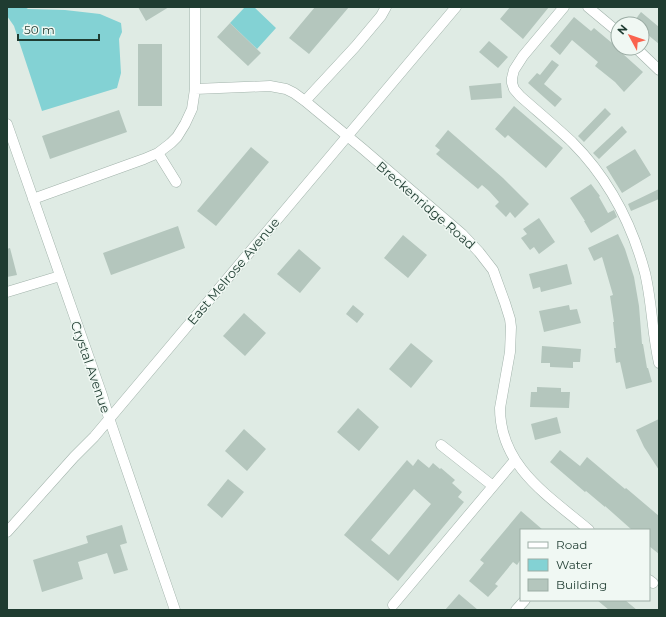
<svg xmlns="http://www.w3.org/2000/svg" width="666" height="617" font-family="Montserrat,sans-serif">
  <rect width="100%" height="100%" fill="#dfebe4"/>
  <path fill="#83d2d4" d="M7,7h18l3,2 37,1 35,4 21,9 1,9 -3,7 2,34 -4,15 -75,23 -28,-85 -7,-10z
    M245,7h9l22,21 -19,21 -27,-26z"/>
  <path fill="#b4c6bd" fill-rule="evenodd" d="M138,7h31l-23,14z
    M315,7h34l-40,47 -20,-16z
    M510,7h39l-26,32 -23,-20z
    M641,12l18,15v17l-17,-14v-6h-10z
    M574,17l17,14 3,-3 30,25 -1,1 20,18 -19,20 -9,-10 -20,-16 3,-4 -26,-22 -12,15 -10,-9z
    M230,23l31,30 -13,13 -31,-29z
    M489,41l19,16 -10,11 -19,-16z
    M138,44h24v62h-24z
    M552,60l7,5 -15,19 18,15 -7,8 -27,-24 9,-10 3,2z
    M501,83l1,15 -31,2 -2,-14z
    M514,106l49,42 -17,20 -38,-33 -3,3 -10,-9z
    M605,108l6,6 -27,28 -6,-6z
    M119,110l8,22 -77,27 -8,-23z
    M622,126l5,6 -28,27 -6,-6z
    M448,130l55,48 26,26 -14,14 -5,-6 -4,5 -11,-11 4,-4 -10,-11 -7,-6 -4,4 -42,-35 4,-4 -5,-4z
    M251,147l18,15 -53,64 -19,-15z
    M635,149l16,26 -29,18 -16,-26z
    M591,184l9,12 -1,1 9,16 6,-3 3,7 -26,16 -7,-12h1l-15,-23z
    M659,189v10l-28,12 -3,-7z
    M539,218l16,24 -16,12 -5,-7 -4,3 -9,-12 6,-4 -4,-5z
    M178,226l7,22 -74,27 -8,-22z
    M618,234l7,15 9,28 5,29 3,38h1l4,24h1l4,14 -26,7 -6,-27 -4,1 -2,-15h2l-3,-26h1l-4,-26 3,-1 -11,-38 -8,4 -6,-13z
    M403,235l24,20 -19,23 -24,-20z
    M10,248l7,27 -10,2v-28z
    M299,249l22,19 -21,25 -23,-19z
    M567,264l5,20 -31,8 -1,-5 -7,2 -4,-15z
    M353,305l11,9 -7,9 -11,-9z
    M569,305l1,5 7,-1 4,14 -37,9 -5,-21z
    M244,313l22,20 -21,23 -22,-20z
    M411,343l22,18 -22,27 -22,-19z
    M542,346l39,3 -1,13h-7v6l-23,-1v-4h-9z
    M537,387l24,1v4h9l-1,16 -39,-1 1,-15h6z
    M358,408l21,19 -20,24 -22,-19z
    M557,417l4,16 -26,7 -4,-16z
    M659,419v51l-15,-23 -8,-17z
    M244,429l22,20 -19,22 -22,-20z
    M560,450l20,16 7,-9 38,32 1,-1 33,28v38l-10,-8v-16h-17l-27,-24v1l-19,-16 -1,1 -35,-30z
    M418,459l11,9 4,-5 7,6 1,-1 14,12 -3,3 10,9 -4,5 6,5 -66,79 -54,-46 63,-75 6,6zM414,489l17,15 -42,51 -18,-15z
    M228,479l16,13 -22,26 -15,-13z
    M521,511l22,19h-22v29l-4,6 -4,-3 -18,22 3,2 -10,11 -19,-16 15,-18 -4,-3z
    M122,525l5,18 -7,2 8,25 -14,4 -7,-21 -29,9 5,17 -41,13 -9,-32 55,-17 -2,-7z
    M459,594l19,16h-33z
    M597,600h28l12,10h-28z"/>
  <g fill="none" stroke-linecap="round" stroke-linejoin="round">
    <defs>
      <path id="minor" d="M564,7l-41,49 -9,14 -2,8v5l2,6 6,7c17,15 35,30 52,46 36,36 60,82 73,131 7,29 7,60 14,90
        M588,7l30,25
        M636,48l23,22
        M195,89l75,-3 16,3 8,4 11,8 58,48 99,85 17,18 14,18 12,33 5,16 1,8 -1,25 -10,56c0,59 49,88 89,122
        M305,101l50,-54 26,-31 5,-9
        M7,124l95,271 7,23 66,192
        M158,153l18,29
        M33,199l111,-40 14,-6 13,-10 6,-6 8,-13 7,-15 3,-20v-82
        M7,292l53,-16
        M441,445l52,41
        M7,532l67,-75 20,-20 362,-430
        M649,580l4,3
        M393,605l122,-145
        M516,610l9,-10"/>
    </defs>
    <use href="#minor" stroke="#a2b3ab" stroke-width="11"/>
    <use href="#minor" stroke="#fff" stroke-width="10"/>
  </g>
  <g text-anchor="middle" stroke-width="3" stroke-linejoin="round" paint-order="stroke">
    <g font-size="13" fill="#1f3c31" stroke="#f0f8f3">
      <text transform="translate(426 205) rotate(41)" y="5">Breckenridge Road</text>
      <text transform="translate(233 271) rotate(-50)" y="5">East Melrose Avenue</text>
      <text transform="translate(91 367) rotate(71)" y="5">Crystal Avenue</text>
    </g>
  </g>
  <rect width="666" height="617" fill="none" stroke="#1f3c31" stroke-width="16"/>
  <rect x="520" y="529" width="130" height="72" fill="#f0f8f3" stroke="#9cada5"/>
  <rect x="528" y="542" width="20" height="6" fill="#ffffff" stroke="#9cada5"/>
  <text x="556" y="549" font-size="12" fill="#1f3c31">Road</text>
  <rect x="528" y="559" width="20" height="12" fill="#83d2d4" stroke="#9cada5"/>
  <text x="556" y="569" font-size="12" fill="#1f3c31">Water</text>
  <rect x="528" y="579" width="20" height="12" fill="#b4c6bd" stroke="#9cada5"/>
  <text x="556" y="589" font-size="12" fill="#1f3c31">Building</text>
  <g transform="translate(630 36) rotate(310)"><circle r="19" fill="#f0f8f3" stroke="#9cada5"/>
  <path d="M0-3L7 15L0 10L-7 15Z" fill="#fa634e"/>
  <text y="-6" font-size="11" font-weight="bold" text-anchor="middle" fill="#1f3c31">N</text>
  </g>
  <path d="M18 34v6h81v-6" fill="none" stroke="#1f3c31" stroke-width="2"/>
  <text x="24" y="34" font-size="12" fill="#1f3c31" stroke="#f0f8f3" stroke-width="3" paint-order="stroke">50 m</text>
</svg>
